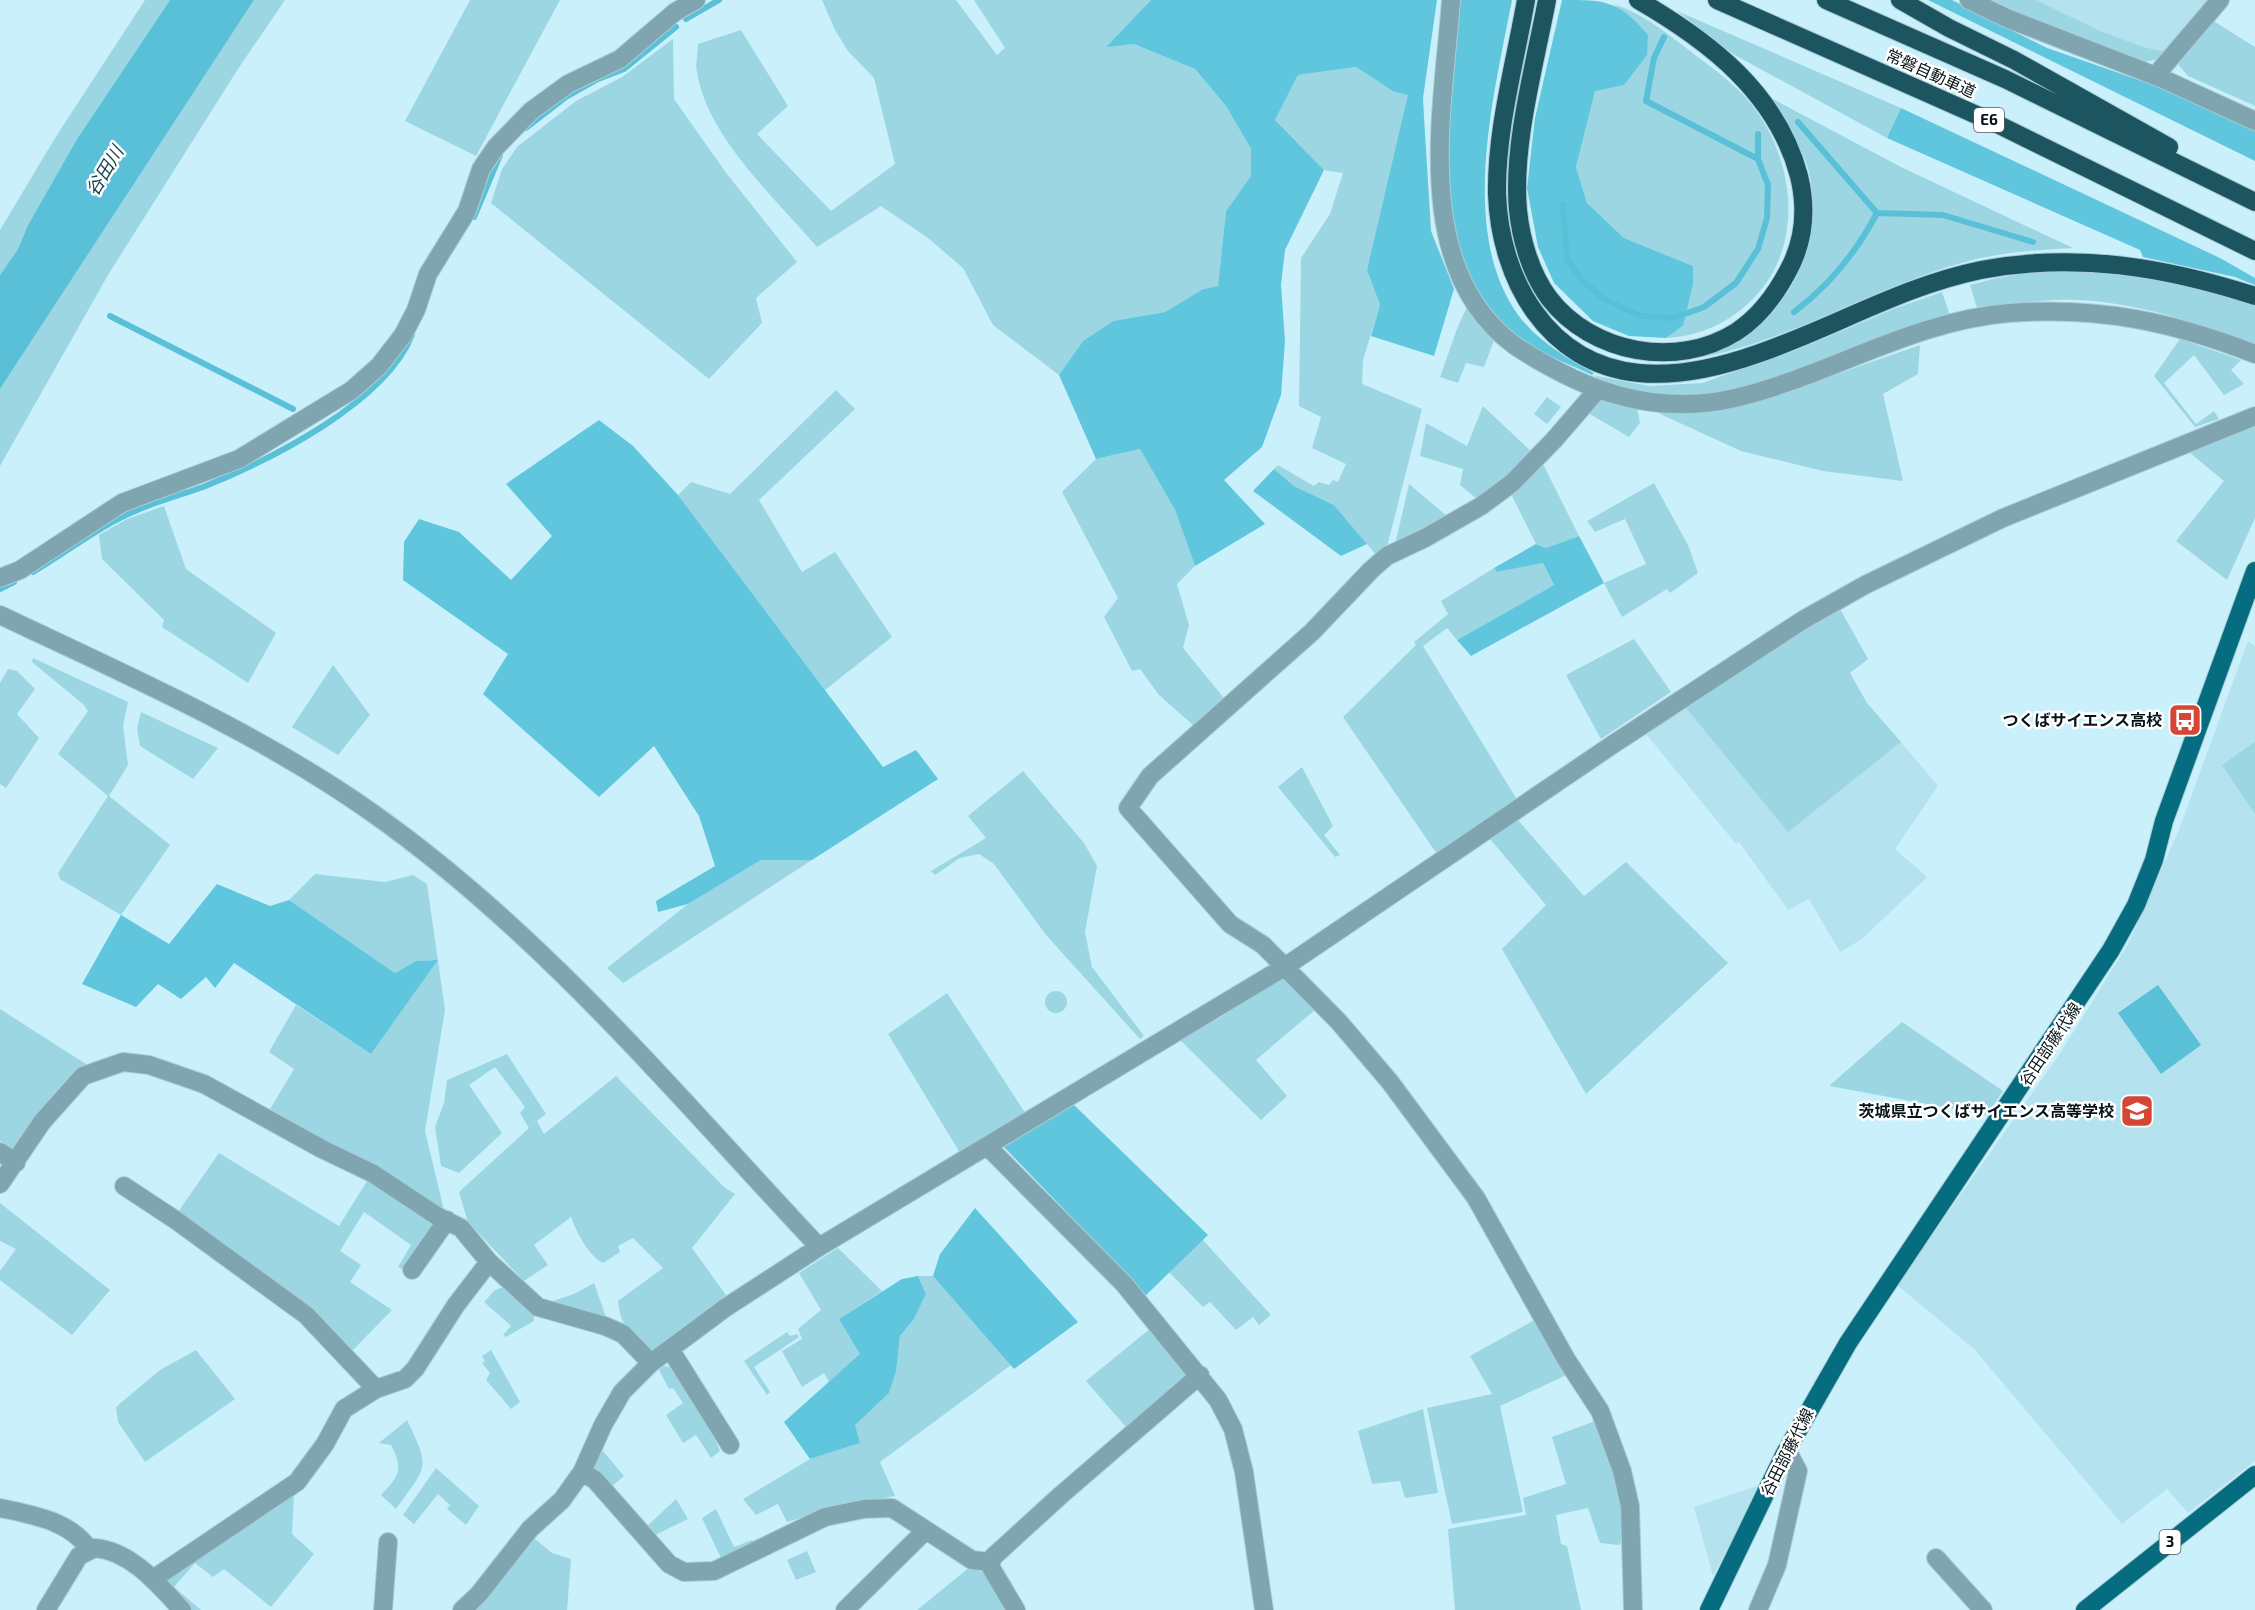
<svg xmlns="http://www.w3.org/2000/svg" width="2255" height="1610" font-family="'Exo 2','Noto Sans JP',sans-serif">
  <rect width="100%" height="100%" fill="#caf1fb"/>
  <path fill="#b4e2ee" d="M1992,0h217l-50,59z
    M2248,641l7,5v815l-67,52 -21,-24 -45,35 -148,-175 -77,-64 164,-233 67,-108 51,-114z
    M1686,708l102,123 113,-89 37,44 -43,63 32,28 -65,62 -22,13 -31,-53 -21,11 -49,-68 -3,2 -90,-110z
    M1762,1484l-49,92 -19,-69z"/>
  <path fill="#9cd6e3" d="M145,0h25l-93,139 -49,86 -10,24 -18,26v-45l55,-92z
    M254,0h31l-47,69 -130,206 -108,191v-77z
    M470,0h90l-84,156 -71,-35z
    M822,0h134l41,55 8,-7 -31,-48h177l-44,46 27,-2 61,25 31,37 25,43v27l-25,35 -8,75 -15,3 -38,23 -52,9 -30,20 -24,34 -66,-50 -30,-57 -35,-30 -47,-32 -64,41c-41,-48 -110,-110 -120,-175 -2,-8 1,-19 1,-28l43,-14 47,76 -31,28 74,77 64,-47 -21,-86 -26,-27 -13,-21z
    M1992,0h44l64,31 43,16 22,5 -6,7 -15,3 -96,-36z
    M1613,4c29,9 53,28 77,47 21,16 46,33 62,54 43,55 53,140 2,193 -25,25 -53,38 -88,40l17,-12 10,-60 -69,-28 -37,-35 -11,-36 19,-77 29,-5 10,-65z
    M1677,11l224,97 -14,30 -154,-84z
    M2212,20l43,27v59l-67,-30 -10,-12z
    M673,39l1,60 53,75 70,88 -41,36 6,25 -53,56 -218,-176 11,-34 15,-22 59,-46 46,-24z
    M1356,67l38,25 15,3 -42,175 13,35 -17,55 -1,24 60,25 -36,142 -8,6 -44,-52 -40,-19 -20,-17 4,-4 36,21 5,-4 10,3 4,-5 5,2 8,-18 -34,-16 9,-31 -22,-11 2,-148 29,-44 13,-41 -19,-3 -49,-50 23,-45z
    M1771,98l130,69 172,81c-35,2 -70,4 -104,13 -93,24 -177,80 -271,97 65,-27 105,-62 112,-136 1,-15 3,-36 -1,-50 -7,-26 -24,-51 -38,-74z
    M2046,270c70,1 144,9 209,36v38c-68,-24 -140,-50 -214,-43 -21,2 -43,6 -63,10l-8,-26 27,-7z
    M1942,292l9,26 -202,68 -43,10 -42,4 -41,-10 -31,-15 57,11 53,-3 92,-32 102,-43z
    M1468,304l27,34 -11,29 -18,-4 -8,20 -18,-6 17,-48z
    M2180,339l61,21 -10,10 13,14 -20,11 -30,-40 -30,28 32,41 18,-13 5,8 -24,8 -41,-51z
    M1920,345l-2,29 -35,20 20,87 -80,-10 -82,-20 -83,-38 113,-16z
    M836,390l19,19 -96,91 43,72 33,-20 57,85 -67,53 -147,-195 13,-13 39,12z
    M1547,397l14,10 -14,17 -13,-10z
    M1603,397l34,10 3,16 -11,14 -41,-24z
    M1483,406l50,47 -24,25 -31,22 -18,-15 3,-16 -43,-13 6,-33 41,23z
    M2255,422v96l-28,62 -51,-39 48,-60 -35,-29z
    M1140,449l35,61 20,56 -18,18 12,41 -6,23 41,50 -30,28 -35,-31 -19,-26 -8,2 -28,-54 14,-19 -56,-106 34,-33z
    M1542,462l37,74 -33,12 -10,-4 -26,-52z
    M1654,483l34,62 10,28 -28,20 -3,-4 -45,28 -18,-34 42,-19 -21,-45 -30,13 -8,-11z
    M1409,484l39,33 -54,32z
    M164,506l22,63 90,64 -28,50 -86,-56 2,-7 -62,-61 -3,-24 28,-16z
    M1543,563l11,22 -97,55 -10,-12 -24,18 93,152 -79,56 -94,-137 73,-72 -2,-3 34,-28 -7,-13 53,-33 3,4z
    M1839,607l29,52 -18,14 17,30 34,39 -113,90 -102,-124z
    M1634,639l37,53 -70,47 -35,-64z
    M33,658l95,44 -5,24 5,39 -19,31 61,49 -49,70 -61,-36 -2,-6 50,-77 -50,-42 30,-43 -5,-7 -51,-42z
    M333,665l37,50 -32,40 -46,-28z
    M8,669l9,2 18,18 -18,25 22,24 -33,50 -6,-4v-101z
    M141,712l77,36 -25,31 -53,-33 -3,-17z
    M2255,742v72l-33,-49z
    M1302,767l31,59 -9,9 16,20 -5,2 -57,-70z
    M1023,771l61,72 13,23 -12,66 7,35 52,69 -4,3 -94,-104 -52,-71 -15,-10 -19,4 -25,17 -4,-4 55,-33 -18,-22z
    M1518,820l66,76 42,-34 102,101 -142,131 -84,-145 44,-44 -56,-66z
    M761,860h51l-189,123 -16,-15 81,-64z
    M315,874l70,8 28,-7 14,9 18,126 -20,121 18,75 -1,6 -172,-103 24,-40 -25,-17 27,-47 75,49 67,-94 -22,1 -21,12 -106,-73z
    M1283,977l33,32 -60,51 31,36 -26,24 -82,-81 39,-20z
    M1045 1002a11 11 0 1 1 22 0a11 11 0 1 1-22 0Z
    M947,993l79,121 -66,39 -72,-119z
    M0,1009l89,57 -74,85 -15,-10z
    M1902,1022l101,69 -16,24 -158,-29z
    M507,1054l39,60 -9,7 7,13 72,-58 108,111 11,7 -43,54 34,47 -75,56c-20,-18 -30,-21 -33,-50l45,-33 -30,-30 -15,8 2,6 -17,11c-15,-8 -26,-30 -32,-46l-37,28 14,20 -24,16 -56,-59 -9,-30 70,-64 -9,-15 5,-6 -30,-40 -26,18 33,48 -43,40 -18,-7 -6,-39 9,-24 3,-23z
    M219,1153l120,73 30,-48 67,45 -30,48 -8,-4 13,-22 -47,-33 -24,39 21,14 -11,17 42,28 -41,42 -173,-140z
    M0,1203l110,87 -38,45 -72,-55v-9l16,-22 -16,-8z
    M1202,1239l69,76 -12,10 -6,-8 -17,13 -26,-28 -7,5 -34,-35z
    M838,1248l44,43 -43,28 22,35 -32,28 -5,-9 -22,14 -20,-36 20,-12 -4,-10 23,-19 -22,-37z
    M918,1276h15l78,89 -131,97 15,34 -62,12 -46,14 -9,-18 -22,11 -13,-16 67,-40 50,-16 -6,-18 35,-32 7,-21 4,-36 14,-17 12,-25z
    M594,1283l12,34 -56,-15 24,-8z
    M503,1287l31,26v8l-28,16 -3,-2 8,-9 -27,-24 11,-12z
    M1538,1318l31,56 -69,32 23,106 -71,12 -25,-116 65,-14 -22,-38z
    M1151,1328l39,45 -64,54 -40,-46z
    M787,1332l3,4 7,-2 2,3 -45,30 16,25 -3,3 -23,-34z
    M196,1350l39,49 -90,63 -27,-40 -2,-15 44,-37z
    M491,1350l29,52 -9,7 -25,-29 4,-7 -8,-10 3,-2 -3,-5z
    M664,1366l6,1 44,70 6,14 -9,7 -15,-23 -13,8 -17,-28 17,-12 -10,-15 -4,1 -10,-19z
    M1423,1409l15,84 -33,5 -5,-17 -28,3 -14,-53z
    M407,1420c24,50 20,45 -11,89l-15,-14c18,-19 23,-25 10,-50l-12,-2z
    M1598,1420l24,81 1,39 -4,5 -19,-2 -12,-35 -32,7 5,29 6,2 14,64h-126l-7,-81 78,-14 -3,-17 43,-14 -14,-47z
    M603,1451l21,25 -15,13 -16,-18 7,-19z
    M436,1468l43,38 -13,19 -19,-16 3,-4 -12,-11 -24,30 -11,-9z
    M287,1495l7,1 -2,38 22,20 -43,53 -47,-38 -11,8 -18,-14 -21,24 27,23h-10l-23,-23 1,-10z
    M676,1499l12,20 -37,18 -7,-8z
    M716,1509l18,38 18,-7 3,4 -34,14 -19,-40z
    M534,1538l18,15 19,6 -4,51h-93c23,-22 39,-49 60,-72z
    M807,1551l9,21 -20,8 -9,-20z
    M970,1567h6l10,9 22,31 -4,3h-87z"/>
  <path fill="#5fc6dd" d="M1437,0l-14,98 1,19 7,114 23,58 -20,67 -63,-20 9,-31 -13,-35 41,-175 -14,-3 -38,-25 -58,8 -23,45 49,50 -39,80 -4,35 4,56 -4,54 -19,52 -38,33 41,44 -70,42 -20,-56 -35,-61 -44,10 -37,-84 24,-34 30,-20 52,-9 38,-23 15,-3 8,-75 25,-35v-27l-25,-43 -31,-37 -61,-25 -28,3 45,-47z
    M1459,0h53c-17,90 -51,220 -1,304 18,32 52,52 83,69l-2,2c-21,-10 -45,-19 -65,-32 -107,-70 -80,-235 -68,-343z
    M1562,0c44,0 56,0 86,35l-1,20 -23,30 -29,6 -19,76 11,36 37,35 69,28v18l-10,42 -17,12 -37,-2 -36,-15 -39,-38 -16,-36 -11,-59 8,-70z
    M1928,0h24l95,48 115,40 93,40v33z
    M1901,108l319,150 35,20v7l-20,-8 -92,-20 -3,-7 -253,-112z
    M599,420l34,26 45,49 205,272 33,-17 22,29 -126,81h-51l-73,44 -30,8 -2,-11 59,-35 -16,-50 -45,-70 -55,51 -116,-103 25,-40 -105,-74 1,-38 15,-23 40,13 52,48 41,-44 -46,-52z
    M1274,469l20,17 40,19 33,39 -26,12 -88,-65z
    M1579,536l25,47 -133,73 -14,-16 97,-55 -11,-22 -46,9 -3,-4 42,-24 10,4z
    M217,884l53,22 19,-6 106,73 21,-12 22,-1 -67,94 -137,-91 -19,25 -9,-11 -25,22 -23,-15 -22,23 -54,-23 39,-69 48,29z
    M1073,1104l135,131 -64,62 -60,-67 -81,-84z
    M975,1208l103,114 -64,47 -81,-93 7,-22z
    M918,1276l8,18 -12,25 -14,17 -4,36 -7,21 -34,32 5,18 -50,16 -26,-37 76,-68 -21,-35 63,-40z"/>
  <path fill="#59c0d7" d="M170,0h84l-254,389v-114l18,-26 10,-24 49,-86z
    M2158,985l43,60 -40,29 -43,-61z"/>
  <g fill="none" stroke-linecap="round" stroke-linejoin="round">
    <path stroke="#59c0d7" stroke-width="6" d="M686,19l33,-19
      M1664,37l-10,21 -8,43 112,58
      M1798,122l79,91
      M526,128l40,-31 32,-18 26,-10 52,-42
      M1563,205l4,54 15,21 22,19 37,17 33,2 30,-11 32,-24 22,-34 9,-31 1,-33 -10,-26v-25
      M1877,213l66,2 90,27
      M474,217l26,-62
      M1794,312c36,-27 62,-59 83,-99
      M110,316l183,93
      M33,572c34,-20 66,-46 102,-61 22,-10 46,-16 68,-24 67,-27 182,-84 209,-152
      M0,589l14,-7"/>
    <defs>
      <path id="minor" d="M1451,0c-8,110 -41,268 63,345 19,13 39,24 60,34 52,24 105,32 161,19 93,-22 177,-77 274,-85 89,-7 164,9 246,41
        M1969,0l40,19 152,59 94,43
        M2155,76l65,-76
        M1598,389l-44,51 -42,43 -31,23 -56,32 -38,18 -16,14 -59,62 -162,144 -22,32 102,116 33,21 76,77 51,60 86,116 90,161 34,52 22,60 8,35 3,104
        M0,578l20,-8 102,-67 117,-44 113,-69 27,-24 24,-31 13,-25 12,-36 39,-63 14,-42 15,-22 35,-36 37,-27 52,-25 55,-47 21,-12
        M0,615c126,60 256,116 371,197 172,121 305,283 448,435
        M988,1147l136,137 94,116 15,29 11,43 20,138
        M0,1152l16,11
        M0,1184l42,-62 41,-46 40,-14 26,3 55,19 118,65 50,24 65,43 24,12 28,34 49,45 67,19 18,8 28,29
        M124,1186l53,35 129,94 70,74
        M412,1270l35,-50
        M670,1349l60,96
        M582,1472l13,8 74,84 15,8 30,-1 111,-54 39,-8 28,-1 80,52 18,2
        M0,1508c32,7 69,12 89,41
        M1936,1558l47,52
        M153,1579l144,-97 28,-38 19,-35 32,-20 29,-10 10,-10 41,-64 33,-43
        M46,1610l33,-54 16,-8c36,3 64,37 87,62
        M383,1610l5,-68
        M462,1610l17,-16 51,-65 32,-29 20,-28 21,-47 19,-33 29,-29 74,-55 94,-61 467,-281 329,-223 188,-123 62,-35 138,-67 252,-102
        M845,1610l81,-80
        M1016,1610l-26,-44 3,-9 68,-62 139,-120
        M1758,1610l19,-45 21,-94 -11,-21"/>
      <path id="major" d="M1709,1610l75,-155 64,-112 263,-393 25,-45 18,-45 10,-39 91,-250
        M2085,1610l170,-135"/>
      <path id="highway" d="M1526,0c-11,63 -30,130 -29,194 3,85 50,170 142,179 40,4 81,-6 118,-19 76,-26 145,-68 224,-84 95,-18 184,-3 274,26
        M1547,0c-12,64 -35,146 -29,210 3,30 13,64 31,88 43,56 128,71 187,34 26,-17 43,-42 56,-69 13,-28 14,-58 7,-87 -22,-83 -90,-135 -161,-176
        M1717,0l280,124 258,127
        M1826,0l179,79 250,123
        M1900,0l49,28 65,32 155,87"/>
    </defs>
    <use href="#minor" stroke="#abcdd7" stroke-width="20"/>
    <use href="#major" stroke="#abcdd7" stroke-width="20"/>
    <use href="#highway" stroke="#abcdd7" stroke-width="20"/>
    <use href="#minor" stroke="#7fa6b0" stroke-width="18"/>
    <use href="#major" stroke="#056d7f" stroke-width="18"/>
    <use href="#highway" stroke="#1c5460" stroke-width="18"/>
  </g>
  <defs>
    <symbol id="bus-square" viewBox="-11 -11 22 22"><rect x="-9" y="-9" width="18" height="18" rx="4" fill="#d44736" stroke="#fff"/><path d="M-5-6H5V4H4V6H2V4H-2V6H-4V4H-5ZM-3.5-4V0h7V-4ZM-3.5 1.2v1.5H-2V1.2ZM2 1.2v1.5H3.5V1.2Z" fill="#fff"/></symbol>
    <symbol id="school-square" viewBox="-11 -11 22 22"><rect x="-9" y="-9" width="18" height="18" rx="4" fill="#d44736" stroke="#fff"/><path d="M0-5L7-2L0 1L-7-2ZM-4 1L0 2.5L4 1V4Q0 6-4 4Z" fill="#fff"/></symbol>
  </defs>
  <g fill-rule="evenodd">
    <use href="#bus-square" x="2166" y="701" width="38" height="38"/>
    <use href="#school-square" x="2118" y="1092" width="38" height="38"/>
  </g>
  <g text-anchor="middle" stroke-width="5" stroke-linejoin="round" paint-order="stroke">
    <g fill="#fff" stroke="#515a5d" stroke-width="1.5">
      <rect x="1974" y="108" width="30" height="24" rx="4.5"/>
      <rect x="2159.5" y="1530" width="21" height="24" rx="4.5"/>
    </g>
    <g font-size="15" font-weight="bold" fill="#061317">
      <text x="1989" y="125">E6</text>
      <text x="2170" y="1547">3</text>
    </g>
    <g font-size="16" fill="#061317" stroke="#fff">
      <text transform="translate(1931 73) rotate(24)" y="6">常磐自動車道</text>
      <text transform="translate(2050 1044) rotate(-56)" y="6">谷田部藤代線</text>
      <text transform="translate(1787 1452) rotate(-63)" y="6">谷田部藤代線</text>
    </g>
    <g font-size="16" font-weight="bold" fill="#061317" stroke="#fff" text-anchor="end">
      <text x="2162" y="726">つくばサイエンス高校</text>
      <text x="2114" y="1117">茨城県立つくばサイエンス高等学校</text>
    </g>
    <g font-size="18" font-style="italic" fill="#13424c" stroke="#fff">
      <text transform="translate(105 171) rotate(-59)" y="6">谷田川</text>
    </g>
  </g>
</svg>
